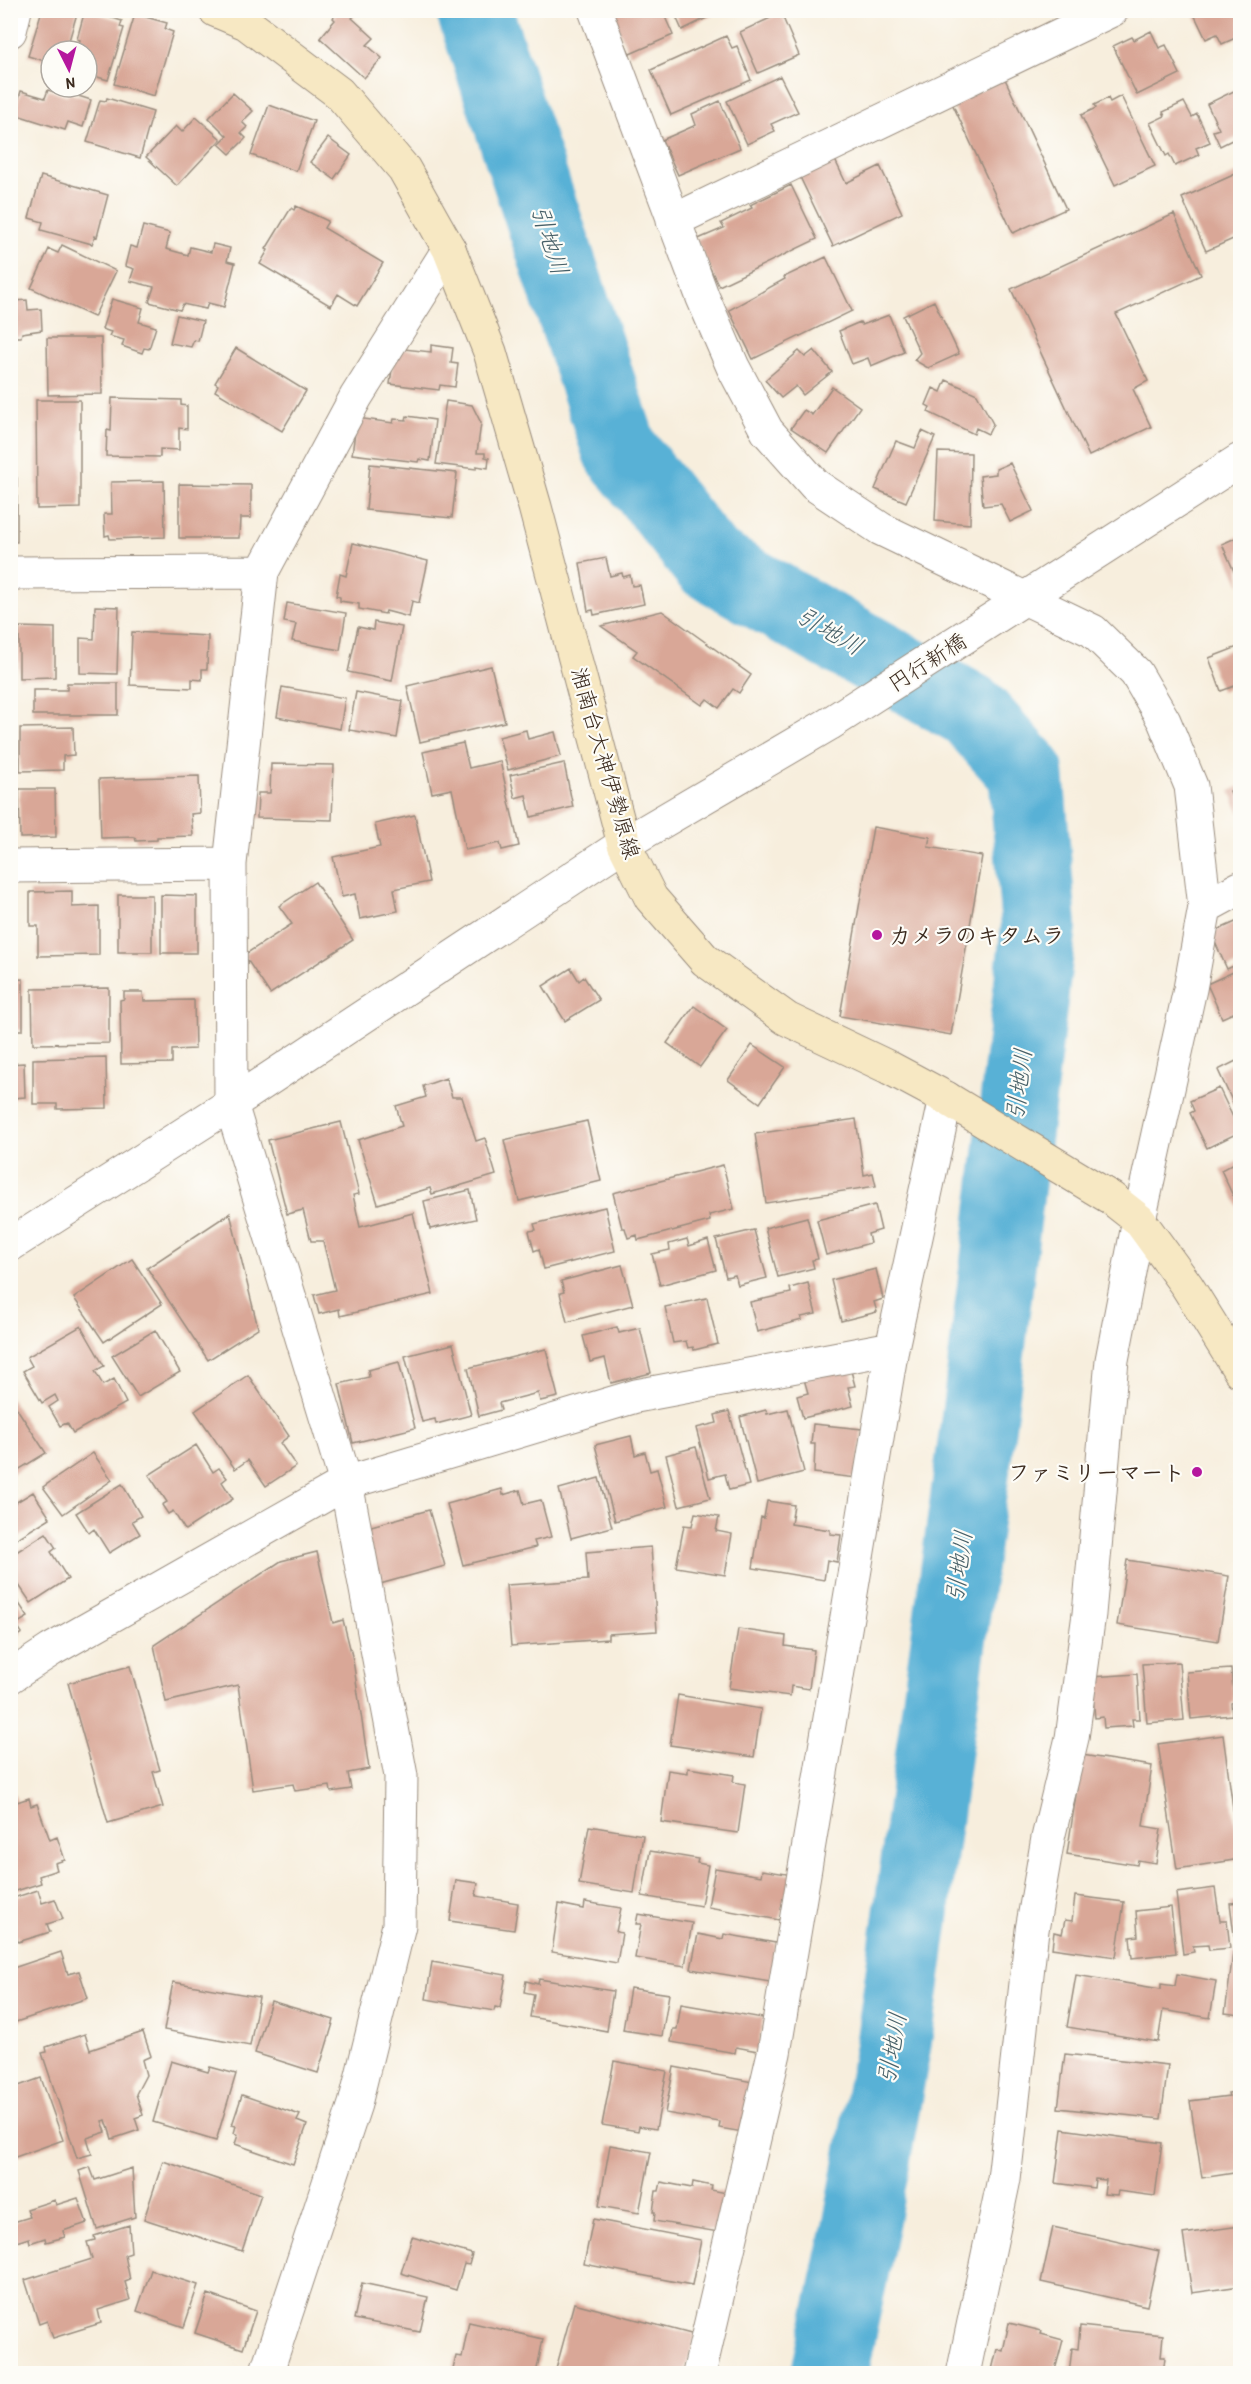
<svg xmlns="http://www.w3.org/2000/svg" width="1251" height="2384" font-family="'Patrick Hand','Klee One',sans-serif">
  <rect width="100%" height="100%" fill="#fdfcf7"/>
  <filter id="ink" filterUnits="userSpaceOnUse"><feTurbulence type="fractalNoise" baseFrequency=".0167" numOctaves="2"/><feDisplacementMap in="SourceGraphic" scale="12" xChannelSelector="R" yChannelSelector="G"/><feConvolveMatrix kernelMatrix="1 2 1 2 8 2 1 2 1" color-interpolation-filters="sRGB"/></filter>
  <filter id="wash" filterUnits="userSpaceOnUse"><feTurbulence type="fractalNoise" baseFrequency=".008" numOctaves="4" result="noise"/><feDisplacementMap in="SourceGraphic" scale="24" xChannelSelector="R" yChannelSelector="G"/><feGaussianBlur stdDeviation="1.35" result="paint"/><feColorMatrix in="noise" values="0 0 0 0 0 0 0 0 0 0 0 0 0 0 0 0 0 1.4 0 .05"/><feComposite in="paint" operator="in"/></filter>
  <g filter="url(#wash)">
    <rect width="100%" height="100%" fill="#f7eedd"/>
    <g fill="none" stroke-linecap="round" stroke-linejoin="round">
      <path stroke="#58b1d6" stroke-width="76" d="M474,10l146,440 88,112 263,149 55,61 13,154 -60,492 -85,623 -34,188 -31,145"/>
    </g>
    <g id="blocks">
      <path fill="#d9a797" d="M42,10h36l-12,41h-15v12l-23,-7z
        M85,10l37,11 -2,6 4,1 -16,52 -21,-6v-23h-10l3,-11 -3,-1z
        M339,10h15l3,3 -5,5 22,20 -7,7 15,13 -18,20 -44,-40 15,-18 -2,-2z
        M616,10h46l11,25 -43,19 -19,-41z
        M673,10h50l-41,20z
        M1192,10h48v26l-18,8 -5,-10 -11,5z
        M781,13l18,42 -41,18 -18,-41z
        M135,14l32,9 -2,6 8,3 -19,64 -40,-12z
        M1151,31l8,17 7,-3 14,29 -43,21 -24,-49 19,-9 2,3z
        M726,36l6,12 5,-2 14,34 -80,35 -20,-45z
        M780,76l18,36 -27,12 4,7 -28,13 -20,-43z
        M1005,79l61,130 -53,24 -61,-130z
        M1240,88v48l-20,10 -7,-15 6,-2 -12,-25z
        M48,90l20,6 1,-3 22,7 -8,27 -15,-5 -3,8 -51,-16 7,-23 24,7z
        M233,93l20,18 -11,11 5,5 -6,6 5,5 -16,16 -11,-10 8,-8 -18,-18z
        M1121,96l34,70 -40,19 -34,-70 15,-7 -2,-3 14,-7 2,4z
        M107,98l46,14 -13,46 -53,-16 13,-42 6,1z
        M720,101l20,47 -62,27 -16,-35 34,-15 -4,-11z
        M1184,102l8,15 5,-3 13,28 -14,6 3,7 -24,11 -6,-12 -3,2 -16,-33 15,-7 -2,-4z
        M269,105l45,16 -18,50 -45,-16z
        M196,117l25,22 -44,47 -31,-29 30,-31 6,6z
        M328,138l23,17 -17,24 -24,-17z
        M835,160l11,23 34,-17 22,47 -69,33 -33,-69z
        M1240,172v64l-34,15 -24,-53z
        M41,176l67,19 -11,42 -2,-1 -3,8 -51,-14 2,-8 -14,-4z
        M791,185l26,54 -98,47 -23,-46 28,-12 -3,-5 31,-15 -2,-3z
        M296,206l32,15 -4,7 59,35 -26,43 -19,-12 -7,12 -71,-42 8,-14 -2,-1 25,-41 3,2z
        M1174,214l27,61 -85,39 32,67 -15,8 18,38 -62,29 -78,-167z
        M143,226l27,7 -4,16 22,6 2,-8 21,5 2,-8 17,4 -3,13 8,2 -11,44 -16,-4 -2,6 -23,-5 -3,6 -31,-8 5,-15 -24,-6 4,-12 -9,-3 5,-20 7,2z
        M62,245l54,26 -22,46 -63,-29 18,-39 9,4z
        M826,257l26,54 -99,48 -24,-49 56,-31 -1,-2z
        M10,295h4l1,6 12,-1 1,10 13,-1 1,21 -20,3 -1,4h-11z
        M112,299l31,9 -4,14 17,5 -7,22 -5,-1 -2,5 -20,-7 2,-6 -15,-4 2,-4 -9,-3z
        M934,301l25,53 -31,14 -14,-8 6,-7 -17,-37z
        M177,315l26,6 -5,20 -4,-1 -3,7 -21,-4z
        M889,315l15,37 -33,14 -3,-8 -16,6 -13,-33 21,-9 2,3z
        M47,338h54l1,56 -54,1z
        M431,345l22,3 -2,15 7,1 -3,23 -15,-2 -1,5 -49,-6 3,-22 11,-13 27,3z
        M236,348l70,43 -24,40 -67,-40 3,-6 -3,-2z
        M814,350l18,22 -29,23 -7,-9 -15,12 -16,-18 34,-29 6,6z
        M946,380l31,14 16,30 -5,10 -12,-6 -2,6 -46,-22 2,-5 -4,-2 7,-17 8,4z
        M832,387l28,20 -32,46 -37,-25 13,-18 8,5z
        M112,398l69,2v5l6,1v23l-8,-1v22l-19,-1v8l-54,-1 1,-26 4,1z
        M36,400h44v108l-43,1z
        M446,401l26,4 9,18 -4,30h8v4l4,1 -1,10 -12,-2v3l-40,-5z
        M407,416l28,4 -5,41 -11,-2 -1,3 -66,-8 5,-36 36,5 1,-4 12,1z
        M922,431l13,6 -29,65 -31,-13 21,-48 19,7z
        M938,452l33,1 -1,71 -35,-3z
        M1010,463l23,48 -23,11 -9,-18 -18,2 -3,-30 16,-2v-5z
        M370,464l87,9 -5,45 -86,-8z
        M10,478h7v64h-7z
        M164,481l1,56 -55,2 -1,-4 -4,1 -1,-22h8l-1,-32z
        M179,484l72,1v33h-11l-1,20h-60z
        M1240,536v49l-18,-41z
        M353,543l75,18 -9,42 -7,-2 -3,16 -23,-6 -1,3 -26,-5v-5l-19,-3v-4l-4,-1 4,-22 6,2z
        M606,558l4,18 12,-3 1,4 7,-2 2,11 8,-1 4,19 -50,11 -1,-5 -5,1 -8,-48z
        M287,603l59,10 -6,37 -48,-9 4,-17 -12,-2z
        M95,606l24,1 -2,67 -37,-1v-35l14,1z
        M662,611l89,64 -12,18 -6,-4 -14,19 -12,-9 -5,6 -69,-49 4,-5 -36,-25z
        M374,622l28,5 -10,54 -44,-9 10,-45 15,3z
        M19,627l36,1v49l-36,1z
        M132,632l76,4 -1,33h-5v11l-10,-1v9l-62,-3z
        M1240,646v38l-19,7 -12,-33z
        M491,666l14,56 -85,20 -13,-56z
        M67,683h51v32h-85v-25h34z
        M282,687l63,11 -5,31 -63,-12z
        M356,692l47,9 -6,37 -48,-8z
        M73,727l1,28 -11,1v14l-43,1v-43z
        M526,730l2,9 27,-7 6,24 -53,14 -9,-33z
        M463,743l6,25 31,-7 19,85 -17,4 -2,-7 -35,7 -13,-61 -20,4 -9,-41z
        M564,763l9,44 -42,10 -5,-22 -11,3 -5,-23z
        M271,764l63,1 -2,55 -75,-2 1,-25h12z
        M199,776l1,37 -9,1 2,22 -36,1v3l-21,1 -1,-4 -34,1 -2,-59z
        M1240,786v28l-10,-23z
        M19,789h36l1,48 -36,1z
        M415,815l14,67 -35,7 4,22 -38,8 -5,-25 -13,3 -9,-40 47,-10 -5,-23z
        M873,827l57,10 -2,10 54,9 -31,179 -111,-19z
        M315,882l38,58 -83,54 -26,-39 48,-31 -13,-18z
        M72,891v16l27,-1v49l-61,1v-30h-8v-34z
        M118,895h34v57h-34z
        M161,895l36,1v57h-36z
        M1240,920v43l-13,6 -16,-36z
        M571,968l8,13 5,-4 15,23 -34,21 -22,-35z
        M1240,969v41l-18,8 -15,-34z
        M23,979v51h-13v-50z
        M109,988v55l-76,1 -1,-55z
        M124,992h19l1,9 50,-1 1,49 -23,1v13l-51,1 -1,-64 4,-1z
        M694,1006l33,24 -27,37 -33,-24z
        M752,1045l33,22 -25,36 -32,-23z
        M106,1057l1,51 -50,1v-5h-24v-45z
        M1240,1059v59l-22,-48z
        M24,1063l1,34 -12,1v5h-3v-39z
        M446,1078l6,19h10l14,44 9,-3 11,37 -64,19 -2,-6 -52,16 -20,-64 44,-14 -6,-20 30,-9 -3,-11z
        M1219,1088l21,44 -33,16 -17,-35 4,-2 -4,-10z
        M856,1119l8,56 9,-2 3,13 -110,17 -11,-69z
        M587,1121l14,60 -82,20 -15,-61z
        M341,1122l18,72 -6,1 7,32 53,-14 20,81 -93,22 -1,-7 -20,5 -5,-19 21,-5 -12,-49h-12l-8,-31 -16,4 -19,-74z
        M1240,1160v51l-19,-41z
        M723,1165l11,44 -25,6 1,6 -72,19 -1,-5 -9,3 -3,-10h-3l-9,-35z
        M470,1190l6,29 -46,10 -6,-28z
        M875,1205l6,25 -13,4 2,9 -44,12 -9,-35z
        M605,1207l10,44 -71,18 -5,-20 -5,2 -5,-20 7,-1 -2,-6z
        M230,1213l28,115 -50,32 -61,-92z
        M807,1217l11,42 -6,1 2,8 -36,9 -13,-49z
        M754,1230l13,48 -29,7 -3,-10 -9,2 -10,-38z
        M687,1239l2,7 19,-6 8,30 -56,15 -8,-31 18,-4 -1,-6z
        M132,1259l30,45 -58,38 -30,-44z
        M622,1265l11,40 -66,17 -7,-29 4,-1 -3,-11z
        M876,1269l7,30 -9,3 3,10 -36,9 -10,-41z
        M808,1283l8,31 -15,3 1,3 -45,12 -7,-30 41,-9 -1,-5z
        M707,1298l11,46 -24,6 -1,-3 -5,1 -2,-7 -13,2 -8,-36z
        M81,1326l23,40 -9,5 8,14 11,-6 12,24 -53,30 -6,-10 -7,3 -11,-19 9,-6 -3,-6 -13,8 -19,-32 9,-5 -5,-9z
        M617,1327l2,6 21,-5 11,45 -40,10 -6,-25 -15,4 -7,-26z
        M155,1330l25,42 -42,25 -26,-41z
        M453,1344l18,71 -35,9 -1,-5 -13,3 -17,-66z
        M546,1349l12,48 -18,4 -2,-8 -39,10 2,7 -22,6 -11,-48z
        M399,1362l16,66 -62,15 -14,-59 30,-7 -1,-7z
        M850,1367l5,19 -7,1 5,19 -50,12 -6,-22 11,-3 -4,-14z
        M248,1375l41,61 -9,7 16,23 -30,20 -18,-26 -13,9 -40,-58z
        M10,1398l36,55 -36,22z
        M788,1409l16,63 -47,12 -17,-67 26,-7 1,4z
        M729,1411l20,74 -20,5 -4,-16 -16,4 -13,-50 21,-5 -2,-8z
        M813,1424l49,5 -5,49 -43,-5 1,-29h-4z
        M631,1436l4,19 10,-3 5,19 7,-2 10,38 -52,14 -20,-76z
        M196,1445l17,27 6,-4 8,10 -5,4 11,17 -48,31 -12,-19 -5,3 -6,-9 5,-3 -18,-27z
        M696,1447l14,51 -31,8 -13,-51z
        M93,1453l19,27 -49,34 -20,-27z
        M599,1478l13,49 -41,11 -12,-49z
        M122,1484l19,32 -9,5 8,13 -31,19 -15,-24 -5,4 -13,-20z
        M502,1489l1,6 17,-5 4,14 17,-4 10,37 -17,4 2,6 -73,18 -16,-61z
        M33,1492l17,26 -40,25v-37z
        M767,1501l27,4 -3,19 39,6v4l11,1 -4,27 -10,-2 -3,20 -71,-12 8,-51 3,1z
        M429,1510l16,56 -65,18 -16,-56z
        M695,1513l24,4 -3,14 16,3 -7,41 -49,-8 8,-42 8,1z
        M46,1533l10,15 -5,4 17,27 -37,24 -21,-31v-16z
        M651,1547l6,84 -49,3v5l-97,7 -5,-61 82,-5 -2,-28z
        M317,1552l16,71 10,-3 10,40 16,109 -21,4 3,16 -20,3 -1,-6 -35,5 -2,-7 -40,6 -15,-105 -72,17 -12,-57 127,-84z
        M1127,1560l102,16 -11,65 -101,-16z
        M12,1593l16,24 -12,7 6,9 -10,6z
        M738,1629l48,7 -1,10 29,4 -5,39 -18,-3 -1,10 -61,-8z
        M1179,1662l5,58 -37,3 -5,-59z
        M130,1666l30,104 -7,2 10,35 -55,16 -40,-140z
        M1231,1669l3,33 -3,1 1,12 -41,4 -4,-47z
        M1137,1674l3,45h-8l1,7 -29,2 -1,-11 -8,1 -4,-41z
        M678,1695l83,14 -7,48 -84,-12z
        M1223,1735l17,124 -63,10 -19,-125z
        M1082,1755l70,11 -9,60 18,3 -5,34 -18,-3 -1,5 -70,-11z
        M688,1768l46,7 -1,7 12,2 -7,49 -77,-11 7,-52 20,3z
        M14,1793l3,9 12,-4 2,8 6,-2 13,36 7,-3 8,23 -10,3 2,7 -18,6 2,7 -31,10v-99z
        M589,1826l54,9 -9,58 -55,-9z
        M650,1851l48,8 -1,4 11,2 -7,41 -59,-10z
        M715,1868l46,8 1,-6 31,5 -14,45 -71,-13z
        M456,1880l22,3 -2,13 42,7 -4,27 -64,-9z
        M1215,1888l5,33h7l3,27 -21,2 -1,-5 -15,1 1,6 -11,2 -7,-61z
        M38,1890l4,13 13,-4 8,20 -16,5 3,8 -32,10 -2,-7 -6,2v-38z
        M1075,1896l49,6 -8,55 -64,-9 2,-16 8,2 3,-14 7,1z
        M585,1902l36,6 -5,24 6,1 -5,30 -65,-11 7,-48 25,5z
        M1240,1902v32l-6,1 -4,-32z
        M1171,1907l5,46 -44,5 -2,-21 8,-1 -2,-25z
        M638,1914l54,9 -7,43 -50,-8 6,-34h-5z
        M698,1934l25,5 1,-5 52,9 -6,39 -79,-13z
        M61,1952l7,22 11,-3 9,27 -78,26v-55z
        M1233,1953l7,1v61l-15,-2z
        M432,1962l74,13 -6,33 -5,-1 -1,4 -68,-12z
        M1177,1974l39,7 -6,37 -47,-8 -5,32 -91,-15 9,-52 85,14v-5l14,2z
        M539,1979l74,12 -6,40 -77,-14 4,-23 -10,-2 2,-11 12,3z
        M173,1982l86,15 -9,49 -86,-16z
        M630,1988l39,6 -7,42 -39,-6z
        M271,2001l63,19 -16,53 -63,-20z
        M681,2004l82,14 -5,33 -22,-4 -1,6 -64,-11 2,-13h4z
        M143,2032l8,24 -9,4 4,15 -10,19 7,21 -8,3 4,12 -27,9 -6,-19 -4,1 4,11 -19,6 5,16 -15,4 -35,-105 5,-1 -1,-5 39,-13 5,16z
        M1065,2054l103,11 -7,54 -103,-11z
        M171,2061l37,11 2,-5 26,7 -20,67 -63,-19z
        M614,2061l53,10 -11,58 -17,-3 -1,5 -36,-6z
        M674,2067l79,15 -10,50 -24,-4 1,-6 -55,-9z
        M41,2078l22,62 -53,19v-70z
        M1240,2091v81l-38,6 -12,-77 39,-5 -1,-3z
        M242,2095l58,20 -3,6 10,4 -14,39 -58,-20 3,-9 -4,-2 2,-7 -4,-1z
        M1062,2129l100,14 -7,53 -37,-5 -1,4 -13,-1 2,-14 -11,-1 -1,9 -39,-5z
        M610,2145l41,7 -12,61 -40,-7z
        M163,2161l98,33 -19,57 -98,-32z
        M90,2167l5,13 37,-12 3,49 -38,12 -18,-58z
        M661,2182l31,6 1,-6 19,4 -1,4 21,4 -8,39 -70,-12 1,-9h-2l3,-21h3z
        M78,2198l9,25 -24,8 2,6 -19,5 -1,-4 -15,5 -1,-5 -16,5 -3,-20 20,-6 -3,-8 28,-9 1,5z
        M593,2219l108,21 -9,45 -108,-21z
        M129,2225l2,28 -6,2 5,25 -5,2 5,18 -32,10 3,13 -48,15 -6,-17 -8,3 -14,-44 67,-21 -5,-17 8,-2 -1,-4z
        M1240,2226v60l-48,7 -9,-59z
        M1053,2227l106,24 -12,55 -106,-24z
        M412,2237l60,17 -3,11 -5,-1 -8,26 -55,-17z
        M151,2270l47,15 -14,42 -47,-16z
        M362,2283l66,14 -8,35 -66,-13z
        M208,2294l48,17 -13,38 -48,-16z
        M574,2303l121,32 -11,39h-112l-16,-5z
        M469,2322l74,17 -7,35h-84l4,-18 6,1z
        M1009,2323l33,8 -1,3 22,6 -9,34h-63l6,-25 6,2z
        M1080,2326l83,9 -2,22h4l-2,17h-94l3,-26 6,1z"/>
    </g>
  </g>
  <g filter="url(#ink)">
    <use href="#blocks" fill-opacity="0" stroke="#998c7e" stroke-width="1.5"/>
    <g fill="none" stroke-linecap="round" stroke-linejoin="round">
      <defs>
        <path id="minor" d="M595,10l108,288 30,69 34,64 48,54 66,44 212,102 43,42 28,48 27,65 14,121 -15,82 -51,231 -27,140 -23,254 -17,124 -24,100 -16,92 -28,249 -41,195
          M10,31l5,-21
          M673,221l439,-211
          M10,573l252,-1
          M10,866l220,-2
          M1205,907l35,-19
          M10,1677l41,-27 295,-167 290,-87 256,-48
          M266,2374l89,-270 44,-179 2,-149 -55,-293 -115,-379 -1,-240 32,-292 94,-175 93,-148
          M699,2374l75,-321 118,-705 54,-250"/>
        <path id="tertiary" d="M10,1245l221,-141 393,-260 205,-120 411,-264"/>
        <path id="secondary" d="M215,10l31,13 93,70 65,76 45,80 41,103 45,155 89,337 27,54 54,62 82,59 101,48 58,31 165,100 28,22 48,66 53,85"/>
      </defs>
      <use href="#minor" stroke="#998c7e" stroke-width="35"/>
      <use href="#tertiary" stroke="#998c7e" stroke-width="35"/>
      <use href="#secondary" stroke="#998c7e" stroke-width="35"/>
      <use href="#minor" stroke="#fff" stroke-width="33"/>
      <use href="#tertiary" stroke="#fff" stroke-width="33"/>
      <use href="#secondary" stroke="#f7e8c3" stroke-width="33"/>
    </g>
  </g>
  <g fill="#b5179e" stroke="#fdfcf7" stroke-width="2">
    <circle cx="877" cy="935" r="6"/>
    <circle cx="1197" cy="1472" r="6"/>
  </g>
  <g text-anchor="middle" stroke-width="4.5" stroke-linejoin="round" paint-order="stroke">
    <g font-size="22" fill="#3b2a1e" stroke="#fdfcf7">
      <text transform="translate(927 662) rotate(-33)" y="8">円行新橋</text>
      <text transform="translate(606 763) rotate(74)" y="8">湘南台大神伊勢原線</text>
    </g>
    <g font-size="22" font-weight="bold" fill="#3b2a1e" stroke="#fdfcf7" text-anchor="start">
      <text x="889" y="943">カメラのキタムラ</text>
      <text x="1185" y="1480" text-anchor="end">ファミリーマート</text>
    </g>
    <g font-size="24" font-style="italic" fill="#476068" stroke="#fdfcf7">
      <text transform="translate(550 240) rotate(72)" y="8">引地川</text>
      <text transform="translate(830 631) rotate(30)" y="8">引地川</text>
      <text transform="translate(1019 1084) rotate(-83)" y="8">引地川</text>
      <text transform="translate(959 1566) rotate(-82)" y="8">引地川</text>
      <text transform="translate(892 2048) rotate(-80)" y="8">引地川</text>
    </g>
  </g>
  <rect width="1251" height="2384" fill="none" stroke="#fdfcf7" stroke-width="36"/>
  <g transform="translate(69 69) rotate(174)"><circle r="28" fill="#fdfcf7" stroke="#afa8a0" stroke-width="1.5"/>
  <path d="M0-4.5L10 22L0 15L-10 22Z" fill="#b5179e"/>
  <text y="-9" font-size="16" font-weight="bold" text-anchor="middle" fill="#3b2a1e">N</text>
  </g>
</svg>
